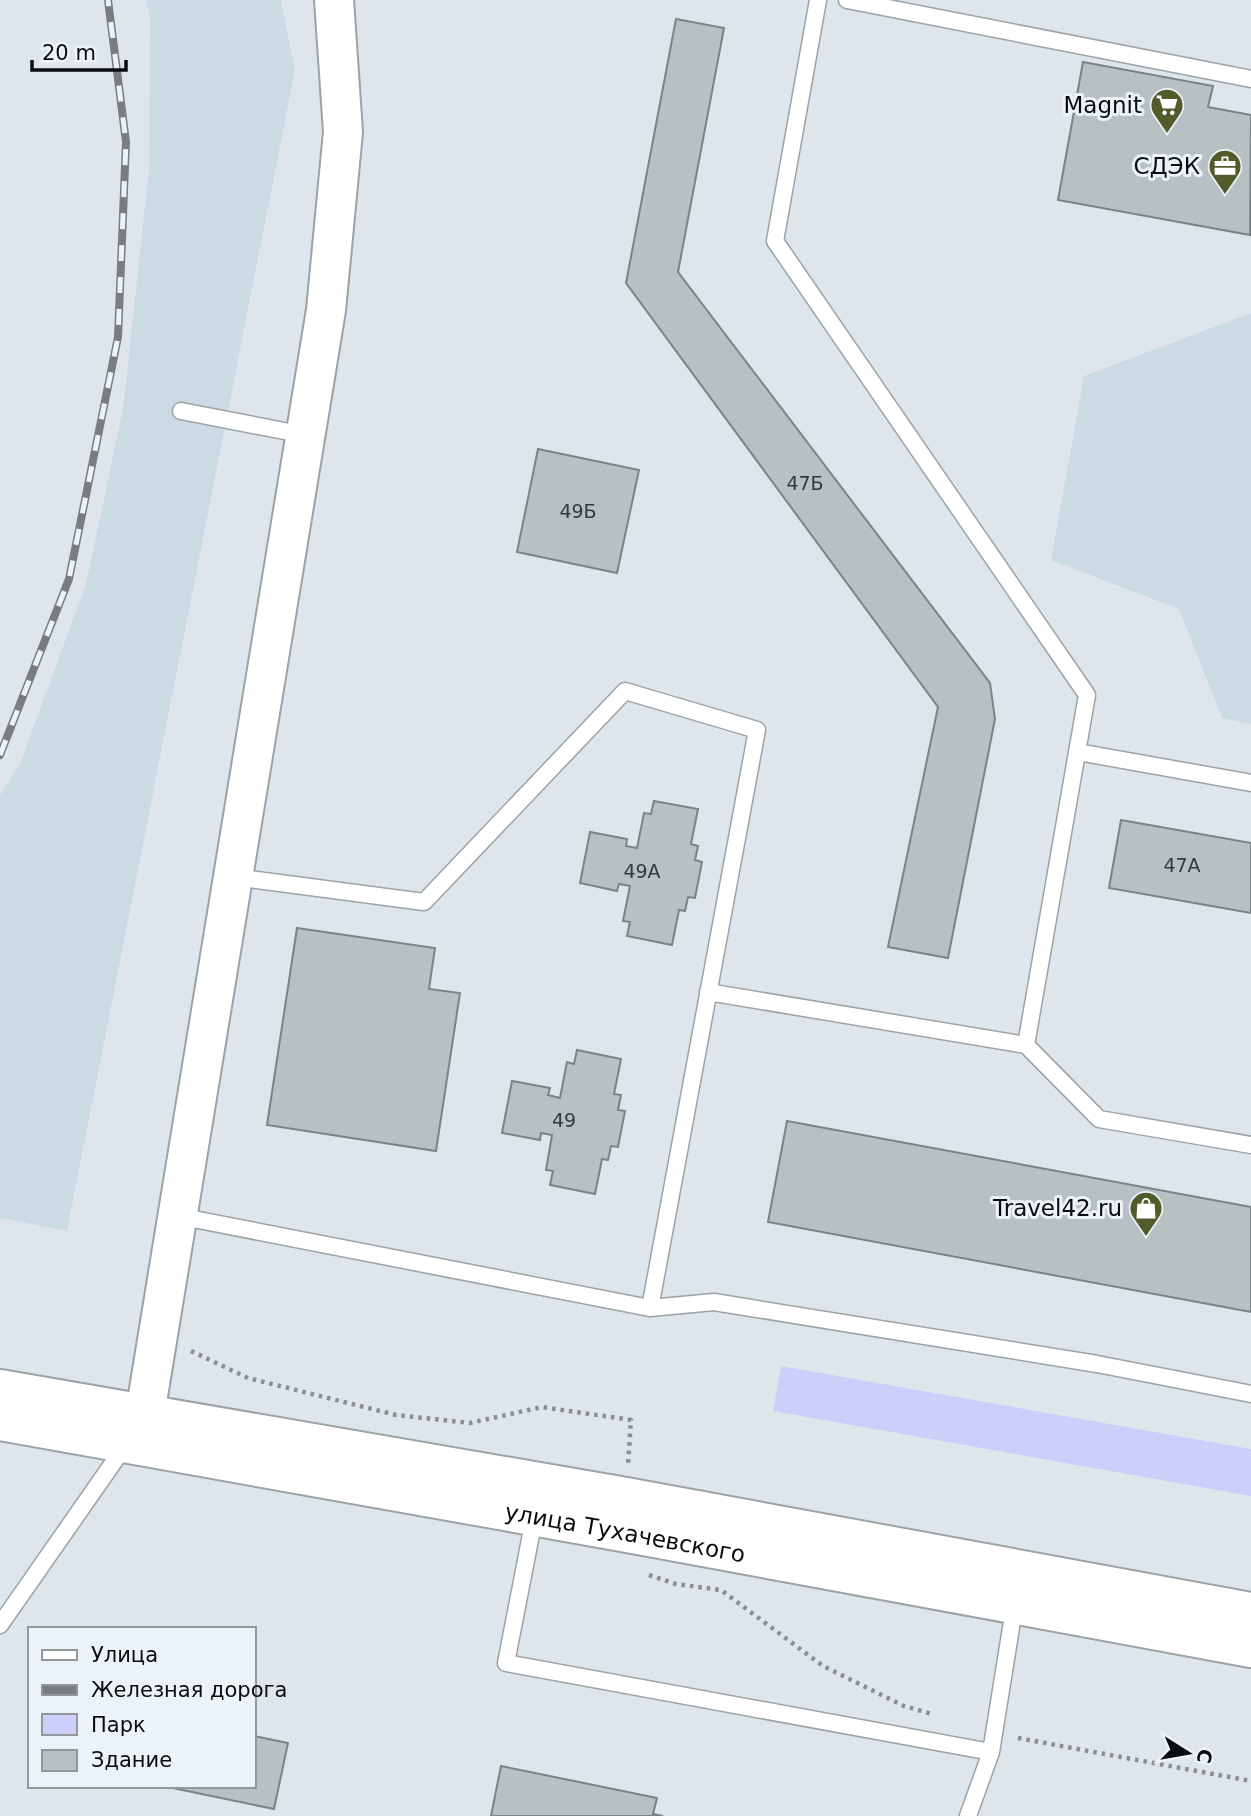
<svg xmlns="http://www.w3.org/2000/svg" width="1251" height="1816" font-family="'DejaVu Sans',sans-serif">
  <rect width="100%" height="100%" fill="#dfe6eb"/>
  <path fill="#ccdae4" d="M146,0h135l14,70 -228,1161 -67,-13v-423l20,-31 66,-180 37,-175 26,-240 1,-150z
    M1251,313v411l-29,-6 -43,-109 -128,-49 33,-184z"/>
  <path fill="#cdcefa" d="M781,1366l470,83v47l-478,-85z"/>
  <path fill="#b7c0c2" stroke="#7b8385" stroke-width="2" d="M676,19l48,9 -46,244 312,411 5,36 -47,239 -60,-11 50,-240 -312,-424z
    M1083,62l130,24 -5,21 43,8 -1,120 -192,-35z
    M538,449l101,21 -22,103 -100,-21z
    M654,801l44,8 -7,35 7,2 -3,14 7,2 -7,36 -7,-1 -3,14 -6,-1 -7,35 -45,-9 3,-14 -7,-1 7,-35 -11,-2 -2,7 -37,-8 10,-51 37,7 -1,7 11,2 7,-35 7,1z
    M1121,820l130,23v70l-142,-25z
    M297,928l138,20 -6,41 31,4 -24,158 -169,-26z
    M577,1050l44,9 -7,35 7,1 -3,15 7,1 -7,36 -7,-1 -3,14 -6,-1 -7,35 -45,-9 3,-14 -7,-1 6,-35 -11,-2 -1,7 -38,-7 10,-52 38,7 -2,7 12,3 7,-36 7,2z
    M787,1121l464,86v105l-483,-90z
    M254,1736l34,7 -14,66 -111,-23h91z
    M501,1766l156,32 -4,16 10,2h-172z"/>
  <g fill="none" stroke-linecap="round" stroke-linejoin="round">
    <defs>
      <path id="lane" d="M818,0l-43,241 312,454 -61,350 73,74 152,26
        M847,0l404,79
        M181,411l124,24
        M1078,752l173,31
        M708,992l318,53
        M178,1216l472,92 107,-578 -132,-39 -201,211 -190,-25
        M650,1308l64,-6 383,62 154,30
        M535,1514l-29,149 485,89
        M0,1625l127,-182
        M968,1816l23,-64 24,-149"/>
      <path id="secondary" d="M145,1414l181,-1104 17,-178 -9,-132"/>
      <g id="primary">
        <path d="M0,1389l626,108 625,115"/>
        <path id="s1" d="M0,1421l622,111 629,116"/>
      </g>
    </defs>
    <use href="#lane" stroke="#9ca3a7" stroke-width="19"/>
    <use href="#secondary" stroke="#9ca3a7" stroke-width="42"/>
    <use href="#primary" stroke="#9ca3a7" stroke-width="42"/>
    <path stroke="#888d91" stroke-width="4.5" stroke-dasharray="3.5 5" stroke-linecap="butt" d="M191,1351l57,27 148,37 74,8 72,-16 89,13 -3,45
      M649,1575l27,9 45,6 102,76 81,40 28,8
      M1018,1738l233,43"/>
    <use href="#lane" stroke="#fff" stroke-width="16"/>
    <use href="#secondary" stroke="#fff" stroke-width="38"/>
    <use href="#primary" stroke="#fff" stroke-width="38"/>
    <defs>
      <path id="rail" d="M0,755l69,-176 49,-242 8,-195 -18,-142"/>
    </defs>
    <use href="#rail" stroke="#787d80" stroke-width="8"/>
    <use href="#rail" stroke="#ecf3f8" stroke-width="5" stroke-dasharray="16" stroke-linecap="butt"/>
  </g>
  <defs>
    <symbol id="supermarket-pin" viewBox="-11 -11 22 30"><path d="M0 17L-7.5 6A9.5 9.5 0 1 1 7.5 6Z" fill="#525c2b" stroke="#ecf3f8"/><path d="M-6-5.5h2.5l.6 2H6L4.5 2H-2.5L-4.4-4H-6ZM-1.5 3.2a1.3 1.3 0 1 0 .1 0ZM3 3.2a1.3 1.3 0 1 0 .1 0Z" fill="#fff"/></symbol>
    <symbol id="office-pin" viewBox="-11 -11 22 30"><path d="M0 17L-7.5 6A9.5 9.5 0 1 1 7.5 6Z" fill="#525c2b" stroke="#ecf3f8"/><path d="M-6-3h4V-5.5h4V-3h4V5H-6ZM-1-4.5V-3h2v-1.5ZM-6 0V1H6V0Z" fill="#fff"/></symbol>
    <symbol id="shop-pin" viewBox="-11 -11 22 30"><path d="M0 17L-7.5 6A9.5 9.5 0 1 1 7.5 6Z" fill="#525c2b" stroke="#ecf3f8"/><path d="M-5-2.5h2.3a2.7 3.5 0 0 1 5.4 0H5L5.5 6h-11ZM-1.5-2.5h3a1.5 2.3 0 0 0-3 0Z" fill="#fff"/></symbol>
  </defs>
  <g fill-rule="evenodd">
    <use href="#supermarket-pin" x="1148" y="86" width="38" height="52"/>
    <use href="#office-pin" x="1206" y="147" width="38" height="52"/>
    <use href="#shop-pin" x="1127" y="1189" width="38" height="52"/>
  </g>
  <g text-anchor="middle" stroke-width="6" stroke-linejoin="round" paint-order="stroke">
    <g font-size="19" fill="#35393b">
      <text x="805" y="490">47Б</text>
      <text x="578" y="518">49Б</text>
      <text x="1182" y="872">47А</text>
      <text x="642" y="878">49А</text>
      <text x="564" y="1127">49</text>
    </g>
    <g font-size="23" fill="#0a0c0e" stroke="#ecf3f8" text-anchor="end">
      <text x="1142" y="113">Magnit</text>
      <text x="1200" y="174">СДЭК</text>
      <text x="1122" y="1216">Travel42.ru</text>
    </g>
    <g font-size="23" fill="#0a0c0e" stroke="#ecf3f8">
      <text dy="8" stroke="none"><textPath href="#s1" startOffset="635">улица Тухачевского</textPath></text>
    </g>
  </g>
  <rect x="28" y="1627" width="228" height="161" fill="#ecf3f8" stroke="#92979a" stroke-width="2"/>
  <rect x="42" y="1650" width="35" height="10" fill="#ffffff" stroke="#92979a" stroke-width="2"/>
  <text x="91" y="1662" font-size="21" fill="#0a0c0e">Улица</text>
  <rect x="42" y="1685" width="35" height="10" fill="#787d80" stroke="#92979a" stroke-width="2"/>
  <text x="91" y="1697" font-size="21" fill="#0a0c0e">Железная дорога</text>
  <rect x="42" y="1714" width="35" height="21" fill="#cdcefa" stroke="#92979a" stroke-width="2"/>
  <text x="91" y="1732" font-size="21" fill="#0a0c0e">Парк</text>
  <rect x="42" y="1750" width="35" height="21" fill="#b7c0c2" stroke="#92979a" stroke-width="2"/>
  <text x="91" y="1767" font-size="21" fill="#0a0c0e">Здание</text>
  <g transform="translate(1188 1753) rotate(101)" stroke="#ecf3f8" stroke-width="5" paint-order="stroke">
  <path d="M0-5L12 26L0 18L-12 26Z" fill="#0a0c0e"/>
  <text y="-10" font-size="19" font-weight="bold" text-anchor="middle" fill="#0a0c0e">С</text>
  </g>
  <path d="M32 60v10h94v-10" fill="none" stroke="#0a0c0e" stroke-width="3.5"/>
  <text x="42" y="60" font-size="21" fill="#0a0c0e" stroke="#ecf3f8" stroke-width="5" paint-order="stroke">20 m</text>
</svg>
